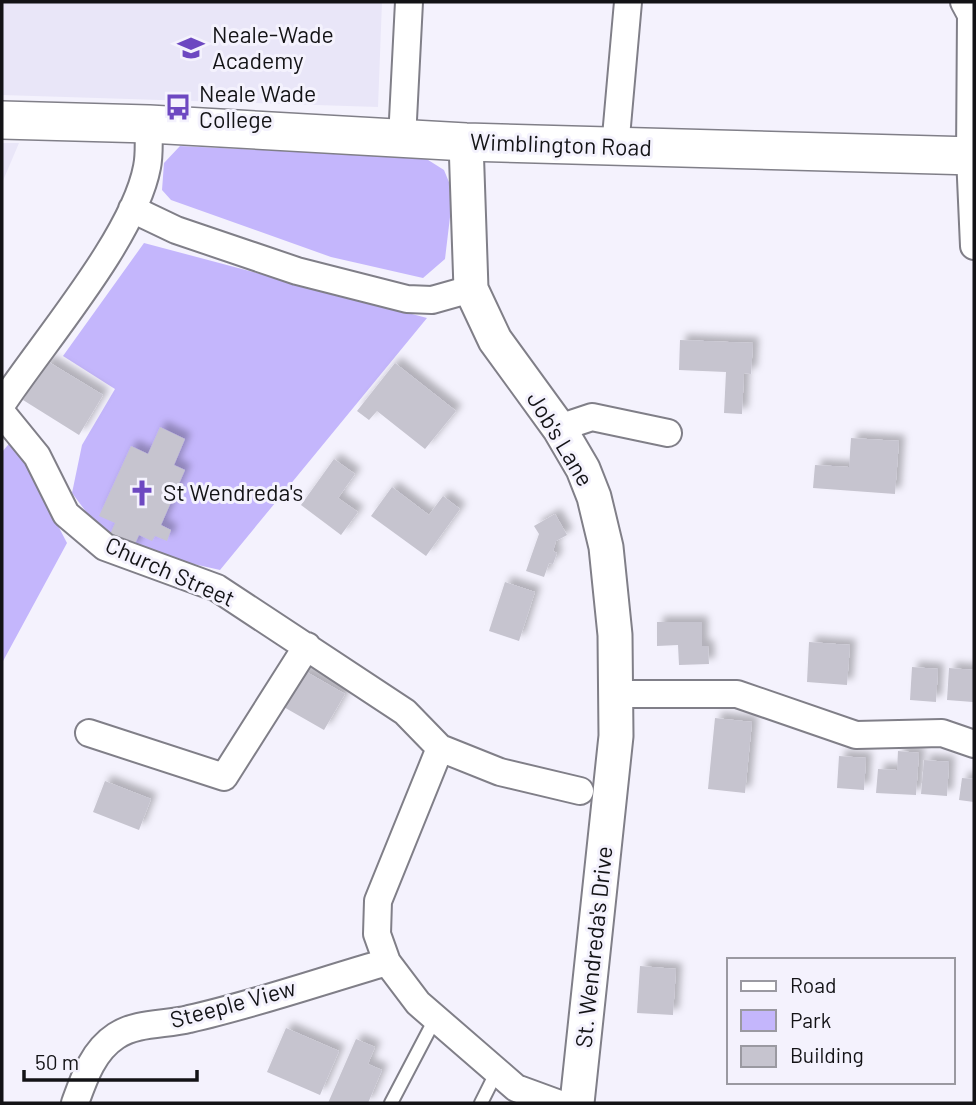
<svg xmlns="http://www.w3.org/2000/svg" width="976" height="1105" viewBox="0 0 976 1105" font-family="Barlow,sans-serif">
<defs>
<filter id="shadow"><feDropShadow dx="6" dy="-6" stdDeviation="3.5" flood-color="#0004"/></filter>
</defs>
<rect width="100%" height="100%" fill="#f4f2fd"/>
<path fill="#e9e6f8" d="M2,2H382L378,107L2,95Z
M2,143H19L2,183Z"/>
<path fill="#c4b6fc" d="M180,146L425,158L444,170L453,192L445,259L423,278L331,257L171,200L162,190L164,163Z
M144,243L427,318L220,570L132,550L105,537L72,493L82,445L115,389L63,356Z
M13,439L67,543L2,663V452Z"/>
<path fill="#c6c4cf" filter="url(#shadow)" d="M680,340L753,343L751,374L744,373L742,414L724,413L726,372L679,370Z
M47,361L103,395L79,435L23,400Z
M395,363L456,411L425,449L377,411L369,420L357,411Z
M160,427L185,439L174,465L185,470L161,525L171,530L167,541L155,536L152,541L139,535L132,550L108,539L115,523L99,516L131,446L148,454Z
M851,438L899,441L895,494L813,488L815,465L849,467Z
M334,459L355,474L338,498L358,512L341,535L301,505Z
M392,487L429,515L443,496L460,509L426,556L371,516Z
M555,514L567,535L556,541L553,551L557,553L553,564L549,563L544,577L526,571L539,534L534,526Z
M505,582L535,592L519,641L489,631Z
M657,622H702V646H708L709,664L679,665L678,645L657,646Z
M809,642L850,645L847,685L807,682Z
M912,667L938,669L936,702L910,700Z
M949,668L974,670L973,702L947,700Z
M303,670L345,694L324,730L282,706Z
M715,718L752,722L745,793L708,789Z
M898,751L919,753L916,795L876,793L878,769L897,770Z
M839,756L866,758L864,790L837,788Z
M924,760L949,762L947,796L921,794Z
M962,778L974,779V802L959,800Z
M105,781L151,799L139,830L93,812Z
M640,966L676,969L673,1015L637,1013Z
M286,1028L339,1051L320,1095L267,1072Z
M356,1039L375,1047L368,1064L382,1070L368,1103H328Z"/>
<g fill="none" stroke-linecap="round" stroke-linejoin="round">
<g stroke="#807f88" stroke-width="16">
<path id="service" d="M391,1103L435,1019
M481,1103L496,1073"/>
</g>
<g stroke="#807f88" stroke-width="30">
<path id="minor" d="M964,2L971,15L970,156L974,246
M402,139L409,2
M615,148L628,2
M132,209L176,230L297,271L407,299L432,300L471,289
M2,404C43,342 134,237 147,167C150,153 148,138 149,124
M2,413L37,456L66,514L105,547L217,588L405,712L440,748L500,772L580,791
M559,428L592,417L668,433
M616,694H737L856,735L942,733L974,744
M89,733L224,777L307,646
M440,748L378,901L377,934L387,962L418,1003L516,1088L557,1103
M75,1103C84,1078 93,1051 116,1036C137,1022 166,1025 189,1019C256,1004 321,981 387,962"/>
</g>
<g stroke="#807f88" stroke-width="37">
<path id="tertiary" d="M466,142L471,289L495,340L559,428L583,469L594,497L606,547L615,635L616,736L577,1103"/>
</g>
<g stroke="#807f88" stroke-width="40">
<path id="secondary" d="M2,120L149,124L466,142L974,156"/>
</g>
<use href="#service" stroke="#fff" stroke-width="12"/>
<use href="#minor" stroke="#fff" stroke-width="26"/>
<use href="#tertiary" stroke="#fff" stroke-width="33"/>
<use href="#secondary" stroke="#fff" stroke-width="37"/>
</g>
<defs>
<g id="school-bare" transform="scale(2.1)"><path d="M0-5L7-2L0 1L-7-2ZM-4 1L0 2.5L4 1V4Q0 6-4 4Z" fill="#6d48c1" stroke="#f4f2fd" stroke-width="2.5" paint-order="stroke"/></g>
<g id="bus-bare" transform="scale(2.1)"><path d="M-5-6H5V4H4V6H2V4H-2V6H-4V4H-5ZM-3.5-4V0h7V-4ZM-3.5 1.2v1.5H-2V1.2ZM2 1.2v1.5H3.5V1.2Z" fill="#6d48c1" stroke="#f4f2fd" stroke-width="2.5" paint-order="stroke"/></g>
<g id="church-bare" transform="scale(2.1)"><path d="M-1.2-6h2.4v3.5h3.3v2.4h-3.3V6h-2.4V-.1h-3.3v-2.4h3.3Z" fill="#6d48c1" stroke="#f4f2fd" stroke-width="2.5" paint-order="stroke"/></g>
</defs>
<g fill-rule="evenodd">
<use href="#school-bare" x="191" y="48"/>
<use href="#bus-bare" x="178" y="107"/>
<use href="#church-bare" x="142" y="493"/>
</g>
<g text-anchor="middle" stroke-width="6" stroke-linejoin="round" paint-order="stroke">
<g font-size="23" fill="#131316" stroke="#f4f2fd" text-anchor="start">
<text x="212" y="43">Neale-Wade<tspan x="212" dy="26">Academy</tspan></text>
<text x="199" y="102">Neale Wade<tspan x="199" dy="26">College</tspan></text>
<text x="163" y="501">St Wendreda's</text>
</g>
<g font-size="23" fill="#131316" stroke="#f4f2fd">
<text transform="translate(561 145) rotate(2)" y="8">Wimblington Road</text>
<text transform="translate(560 439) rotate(59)" y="8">Job's Lane</text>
<text transform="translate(170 572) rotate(24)" y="8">Church Street</text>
<text transform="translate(594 947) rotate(-84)" y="8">St. Wendreda's Drive</text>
<text transform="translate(233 1004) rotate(-15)" y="8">Steeple View</text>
</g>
</g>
<rect width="976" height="1105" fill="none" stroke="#131316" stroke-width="7"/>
<rect x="727" y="958" width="228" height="126" fill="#f4f2fd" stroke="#9a99a1" stroke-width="2"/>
<rect x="741" y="981" width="35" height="10" fill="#ffffff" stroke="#9a99a1" stroke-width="2"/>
<text x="790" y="993" font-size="21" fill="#131316">Road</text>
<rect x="741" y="1010" width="35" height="21" fill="#c4b6fc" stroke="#9a99a1" stroke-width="2"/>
<text x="790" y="1028" font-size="21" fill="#131316">Park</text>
<rect x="741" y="1046" width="35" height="21" fill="#c6c4cf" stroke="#9a99a1" stroke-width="2"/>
<text x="790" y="1063" font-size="21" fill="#131316">Building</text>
<path d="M24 1070v10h173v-10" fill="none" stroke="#131316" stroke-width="3.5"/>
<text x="35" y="1070" font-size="21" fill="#131316" stroke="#f4f2fd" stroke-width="5" paint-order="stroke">50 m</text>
</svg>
